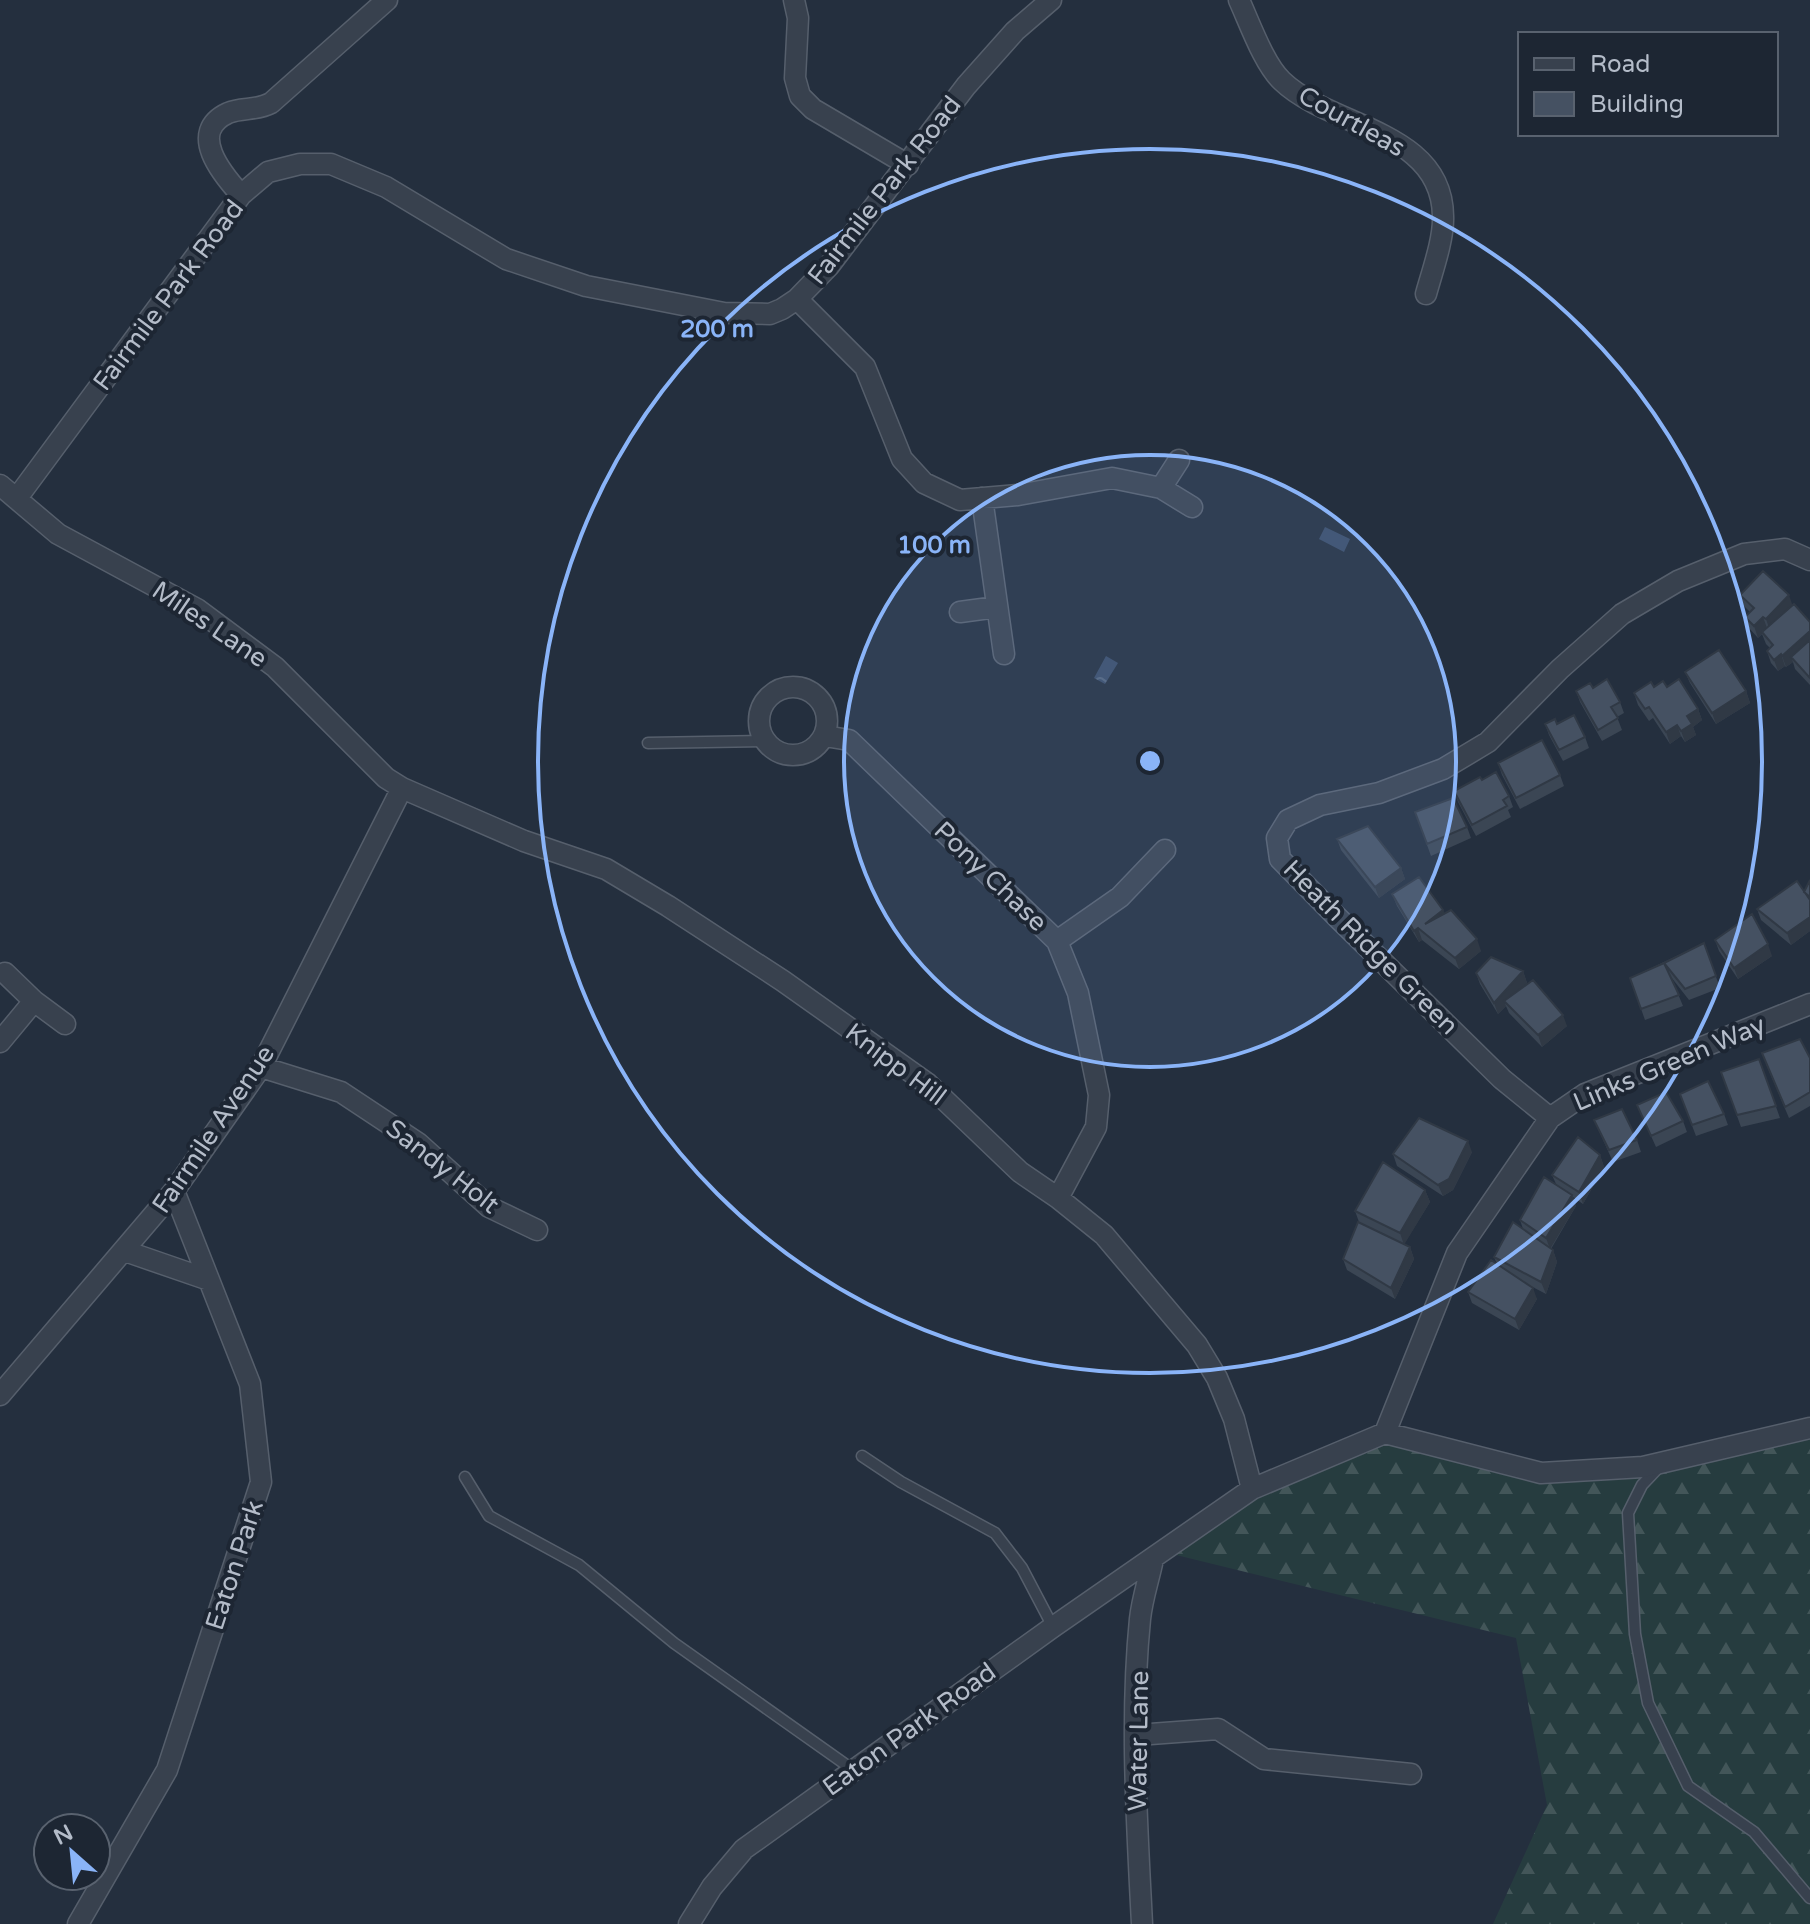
<svg xmlns="http://www.w3.org/2000/svg" width="1810" height="1924" viewBox="0 0 1810 1924" font-family="'Varela Round',sans-serif">
<defs>
<pattern id="forest-firs" width="22" height="20" patternUnits="userSpaceOnUse" patternTransform="scale(2)"><rect width="22" height="20" fill="#263c3f"/><path d="M5 1l3.5 6h-7zM16 11l3.5 6h-7z" fill="#435659"/></pattern>
<pattern id="water-ripples" width="26" height="14" patternUnits="userSpaceOnUse" patternTransform="scale(2)"><rect width="26" height="14" fill="#394c67"/><path d="M2 4q2-2 4 0t4 0M15 11q2-2 4 0t4 0" fill="none" stroke="#53647b"/></pattern>
</defs>
<rect width="100%" height="100%" fill="#242f3e"/>
<path fill="url(#forest-firs)" d="M1810,1429V1924H1493L1547,1805L1516,1638L1172,1554L1254,1498L1388,1440L1541,1480Z"/>
<path fill="url(#water-ripples)" d="M1325,527L1350,539L1344,552L1319,539Z
M1106,656L1118,663L1105,684L1094,678Z"/>
<g fill="none" stroke-linecap="round" stroke-linejoin="round">
<g stroke="#565f6c" stroke-width="13">
<path id="service" d="M648,743L764,741
M862,1456L901,1482L995,1533L1022,1568L1053,1627
M1660,1466L1642,1485L1628,1513L1635,1634L1648,1703L1688,1786L1754,1832L1810,1898
M465,1477L489,1516L579,1565L674,1643L852,1769"/>
</g>
<g stroke="#565f6c" stroke-width="23">
<path id="minor" d="M794,0L798,18L795,78L800,96L813,109L908,165
M1239,0C1250,24 1264,64 1282,81C1331,128 1442,130 1443,216C1444,239 1432,272 1426,294
M241,195C222,174 187,132 228,113C242,107 256,111 271,103L387,0
M797,299L865,367L902,459L924,483L960,500L1018,495L1112,478L1161,488L1192,507
M0,485L58,534L197,609L275,667L386,778L402,788L524,841L606,869L668,906L783,981L928,1084L1020,1172L1058,1198L1104,1235L1197,1345L1217,1378L1234,1419L1252,1489
M1161,488L1179,460
M17,498L241,195L268,172L300,164H331L386,187L506,259L586,286L724,313L770,314L782,309L797,299L829,266L966,86L1015,31L1051,0
M982,498L1004,654
M960,612L997,607
M759 721a34 34 0 1 1 68 0a34 34 0 1 1-68 0Z
M825,736L849,740L1057,941L1078,993L1099,1095L1096,1127L1058,1198
M1057,941L1120,897L1165,850
M5,973L34,1001L65,1024
M0,1042L34,1001
M261,1067L341,1092L418,1143L489,1207L537,1230
M1550,1118L1502,1079L1339,919L1280,859L1277,838L1288,820L1320,805L1379,793L1443,769L1488,742L1560,669L1622,614L1678,581L1744,554L1785,549L1810,560
M125,1251L209,1280
M0,1395L174,1191L261,1067L402,788
M1385,1433L1457,1253L1550,1118L1585,1094L1810,1004
M1137,1735L1218,1729L1264,1759L1411,1774
M78,1924L167,1770L261,1482L250,1384L174,1191
M689,1924L712,1887L744,1849L1053,1627L1252,1489L1385,1433L1541,1473L1643,1467L1810,1428
M1142,1924C1137,1824 1130,1719 1140,1619C1142,1599 1149,1579 1153,1559"/>
</g>
<use href="#service" stroke="#38414e" stroke-width="10"/>
<use href="#minor" stroke="#38414e" stroke-width="20"/>
</g>
<path fill="#3b4654" d="M1740,595L1792,605L1810,622V685L1795,669L1793,662L1786,667L1785,666L1778,671L1771,663L1767,651L1770,648L1766,644L1762,634L1758,638L1749,628L1745,617L1750,612L1744,606Z
M1685,672L1746,691L1750,703L1716,724L1690,683Z
M1654,687H1667L1698,709L1702,720L1693,727L1696,735L1685,742L1681,736L1670,744L1653,718L1649,721L1638,705L1634,693Z
M1593,688L1620,702L1624,713L1617,717L1622,730L1602,741L1580,702L1576,691Z
M1545,724L1585,737L1589,748L1563,761L1549,735Z
M1498,763L1560,775L1564,786L1520,809L1502,775Z
M1482,780L1509,796L1513,807L1508,810L1511,817L1476,836L1458,802L1454,791Z
M1415,812L1467,827L1471,838L1431,856Z
M1337,839L1401,868L1405,879L1379,898L1341,850Z
M1810,880V931L1791,945L1761,920L1757,909L1804,892Z
M1392,894L1443,910L1444,914L1481,951L1459,969L1422,940L1419,942L1397,906Z
M1715,940L1772,956L1738,979L1719,951Z
M1704,943L1720,988L1689,1000L1671,977L1683,1006L1645,1020L1630,978Z
M1523,971L1527,983L1522,988L1567,1026L1542,1047L1509,1013L1506,1006L1498,1014L1480,984L1476,973Z
M1810,1058V1106L1789,1118L1766,1064Z
M1759,1059L1780,1118L1741,1127L1721,1072Z
M1680,1094L1724,1114L1728,1125L1696,1136Z
M1637,1105L1683,1121L1687,1132L1656,1147Z
M1594,1120L1637,1140L1641,1152L1613,1162Z
M1472,1152L1453,1190L1443,1196L1397,1166L1393,1154Z
M1600,1155L1604,1167L1583,1204L1573,1197L1576,1206L1551,1249L1553,1250L1557,1262L1546,1294L1525,1283L1537,1299L1519,1330L1472,1303L1468,1292L1497,1264L1494,1257L1523,1229L1520,1220L1556,1184L1552,1175Z
M1425,1190L1430,1202L1404,1244L1410,1247L1414,1259L1395,1299L1347,1270L1343,1259L1359,1222L1355,1211Z"/>
<path fill="#303945" d="M1789,595L1793,607L1770,631L1766,619Z
M1763,617L1767,628L1758,638L1754,626Z
M1810,631V646L1791,657L1793,662L1786,667L1782,656Z
M1781,654L1785,666L1778,671L1774,660Z
M1746,691L1750,703L1716,724L1712,713Z
M1698,709L1702,720L1693,727L1696,735L1685,742L1681,731L1687,716Z
M1677,725L1681,736L1670,744L1666,732Z
M1401,868L1405,879L1379,898L1375,887Z
M1443,910L1447,921L1425,924Z
M1810,917V931L1791,945L1787,933Z
M1418,928L1422,940L1419,942L1414,931Z
M1477,939L1481,951L1459,969L1455,958Z
M1768,944L1772,956L1738,979L1734,968Z
M1523,971L1527,983L1507,1004L1504,1001L1506,1006L1498,1014L1494,1003Z
M1563,1015L1567,1026L1542,1047L1538,1035Z
M1468,1141L1472,1152L1453,1190L1443,1196L1438,1185Z
M1600,1155L1604,1167L1583,1204L1579,1192Z
M1425,1190L1430,1202L1404,1245L1400,1233Z
M1572,1195L1576,1206L1550,1249L1546,1238Z
M1410,1247L1414,1259L1395,1299L1391,1288Z
M1553,1250L1557,1262L1546,1294L1541,1282Z
M1533,1288L1537,1299L1519,1330L1515,1319Z"/>
<path fill="#455162" stroke="#303945" stroke-width="2" d="M1763,571L1789,595L1766,619L1763,617L1754,626L1745,617L1754,608L1740,595Z
M1794,604L1810,622V631L1782,656L1781,654L1774,660L1767,651L1773,645L1762,632Z
M1810,640V678L1791,657Z
M1719,650L1746,691L1712,713L1685,672Z
M1607,679L1620,702L1611,707L1618,718L1598,730L1576,691L1590,683L1593,688Z
M1679,679L1698,709L1687,716L1692,724L1681,731L1677,725L1666,732L1649,707L1645,709L1634,693L1651,682L1654,687L1663,681L1667,687Z
M1574,715L1585,737L1559,750L1545,724L1555,719L1557,724Z
M1542,740L1560,775L1516,798L1498,763Z
M1496,772L1509,796L1503,800L1507,806L1472,825L1454,791L1480,777L1482,780Z
M1453,798L1467,827L1427,844L1415,812Z
M1368,826L1401,868L1375,887L1337,839Z
M1419,877L1443,910L1425,924L1451,910L1477,939L1455,958L1418,928L1414,931L1392,894Z
M1810,880V897L1804,892Z
M1797,881L1810,900V917L1787,933L1757,909Z
M1752,914L1768,944L1734,968L1715,940Z
M1704,943L1716,976L1685,989L1664,963Z
M1491,957L1523,971L1494,1003L1476,973Z
M1664,963L1679,995L1641,1009L1630,978Z
M1533,980L1563,1015L1538,1035L1504,1001Z
M1800,1039L1810,1058V1092L1785,1107L1762,1053Z
M1759,1059L1776,1106L1737,1115L1721,1072Z
M1708,1081L1724,1114L1692,1125L1680,1094Z
M1666,1092L1683,1121L1651,1136L1637,1105Z
M1622,1109L1637,1140L1609,1150L1594,1120Z
M1419,1118L1468,1141L1449,1179L1438,1185L1393,1154Z
M1578,1137L1600,1155L1579,1192L1552,1175Z
M1383,1162L1425,1190L1400,1233L1355,1211Z
M1544,1177L1572,1195L1546,1238L1520,1220Z
M1358,1222L1410,1247L1391,1288L1343,1259Z
M1513,1222L1553,1250L1541,1282L1494,1257Z
M1491,1260L1533,1288L1515,1319L1468,1292Z"/>
<circle cx="1150" cy="761" r="306" fill="#8ab4f8" fill-opacity=".12"/>
<g fill="none" stroke="#8ab4f8" stroke-width="4">
<circle cx="1150" cy="761" r="306"/>
<circle cx="1150" cy="761" r="612"/>
</g>
<g text-anchor="middle" stroke-width="8" stroke-linejoin="round" paint-order="stroke">
<g font-size="26" fill="#b4bcc9" stroke="#1d2633">
<text transform="translate(1352 121) rotate(29)" y="9">Courtleas</text>
<text transform="translate(884 190) rotate(-52)" y="9">Fairmile Park Road</text>
<text transform="translate(168 295) rotate(-53)" y="9">Fairmile Park Road</text>
<text transform="translate(210 624) rotate(34)" y="9">Miles Lane</text>
<text transform="translate(991 876) rotate(44)" y="9">Pony Chase</text>
<text transform="translate(1371 947) rotate(45)" y="9">Heath Ridge Green</text>
<text transform="translate(1669 1063) rotate(-23)" y="9">Links Green Way</text>
<text transform="translate(896 1064) rotate(37)" y="9">Knipp Hill</text>
<text transform="translate(213 1129) rotate(-56)" y="9">Fairmile Avenue</text>
<text transform="translate(443 1166) rotate(38)" y="9">Sandy Holt</text>
<text transform="translate(234 1565) rotate(-72)" y="9">Eaton Park</text>
<text transform="translate(909 1729) rotate(-36)" y="9">Eaton Park Road</text>
<text transform="translate(1138 1741) rotate(-89)" y="9">Water Lane</text>
</g>
</g>
<circle cx="1150" cy="761" r="12" fill="#8ab4f8" stroke="#1d2633" stroke-width="4"/>
<g font-size="24" text-anchor="middle" font-weight="bold" fill="#8ab4f8" stroke="#1d2633" stroke-width="8" stroke-linejoin="round" paint-order="stroke">
<text x="717" y="337">200 m</text>
<text x="934" y="553">100 m</text>
</g>
<rect x="1518" y="32" width="260" height="104" fill="#1d2633" stroke="#59626f" stroke-width="2"/>
<rect x="1534" y="58" width="40" height="12" fill="#38414e" stroke="#59626f" stroke-width="2"/>
<text x="1590" y="72" font-size="24" fill="#b4bcc9">Road</text>
<rect x="1534" y="92" width="40" height="24" fill="#455162" stroke="#59626f" stroke-width="2"/>
<text x="1590" y="112" font-size="24" fill="#b4bcc9">Building</text>
<g transform="translate(72 1852) rotate(333)"><circle r="38" fill="#1d2633" stroke="#59626f" stroke-width="2"/>
<path d="M0-6L14 30L0 20L-14 30Z" fill="#8ab4f8"/>
<text y="-12" font-size="22" font-weight="bold" text-anchor="middle" fill="#b4bcc9">N</text>
</g>
</svg>
